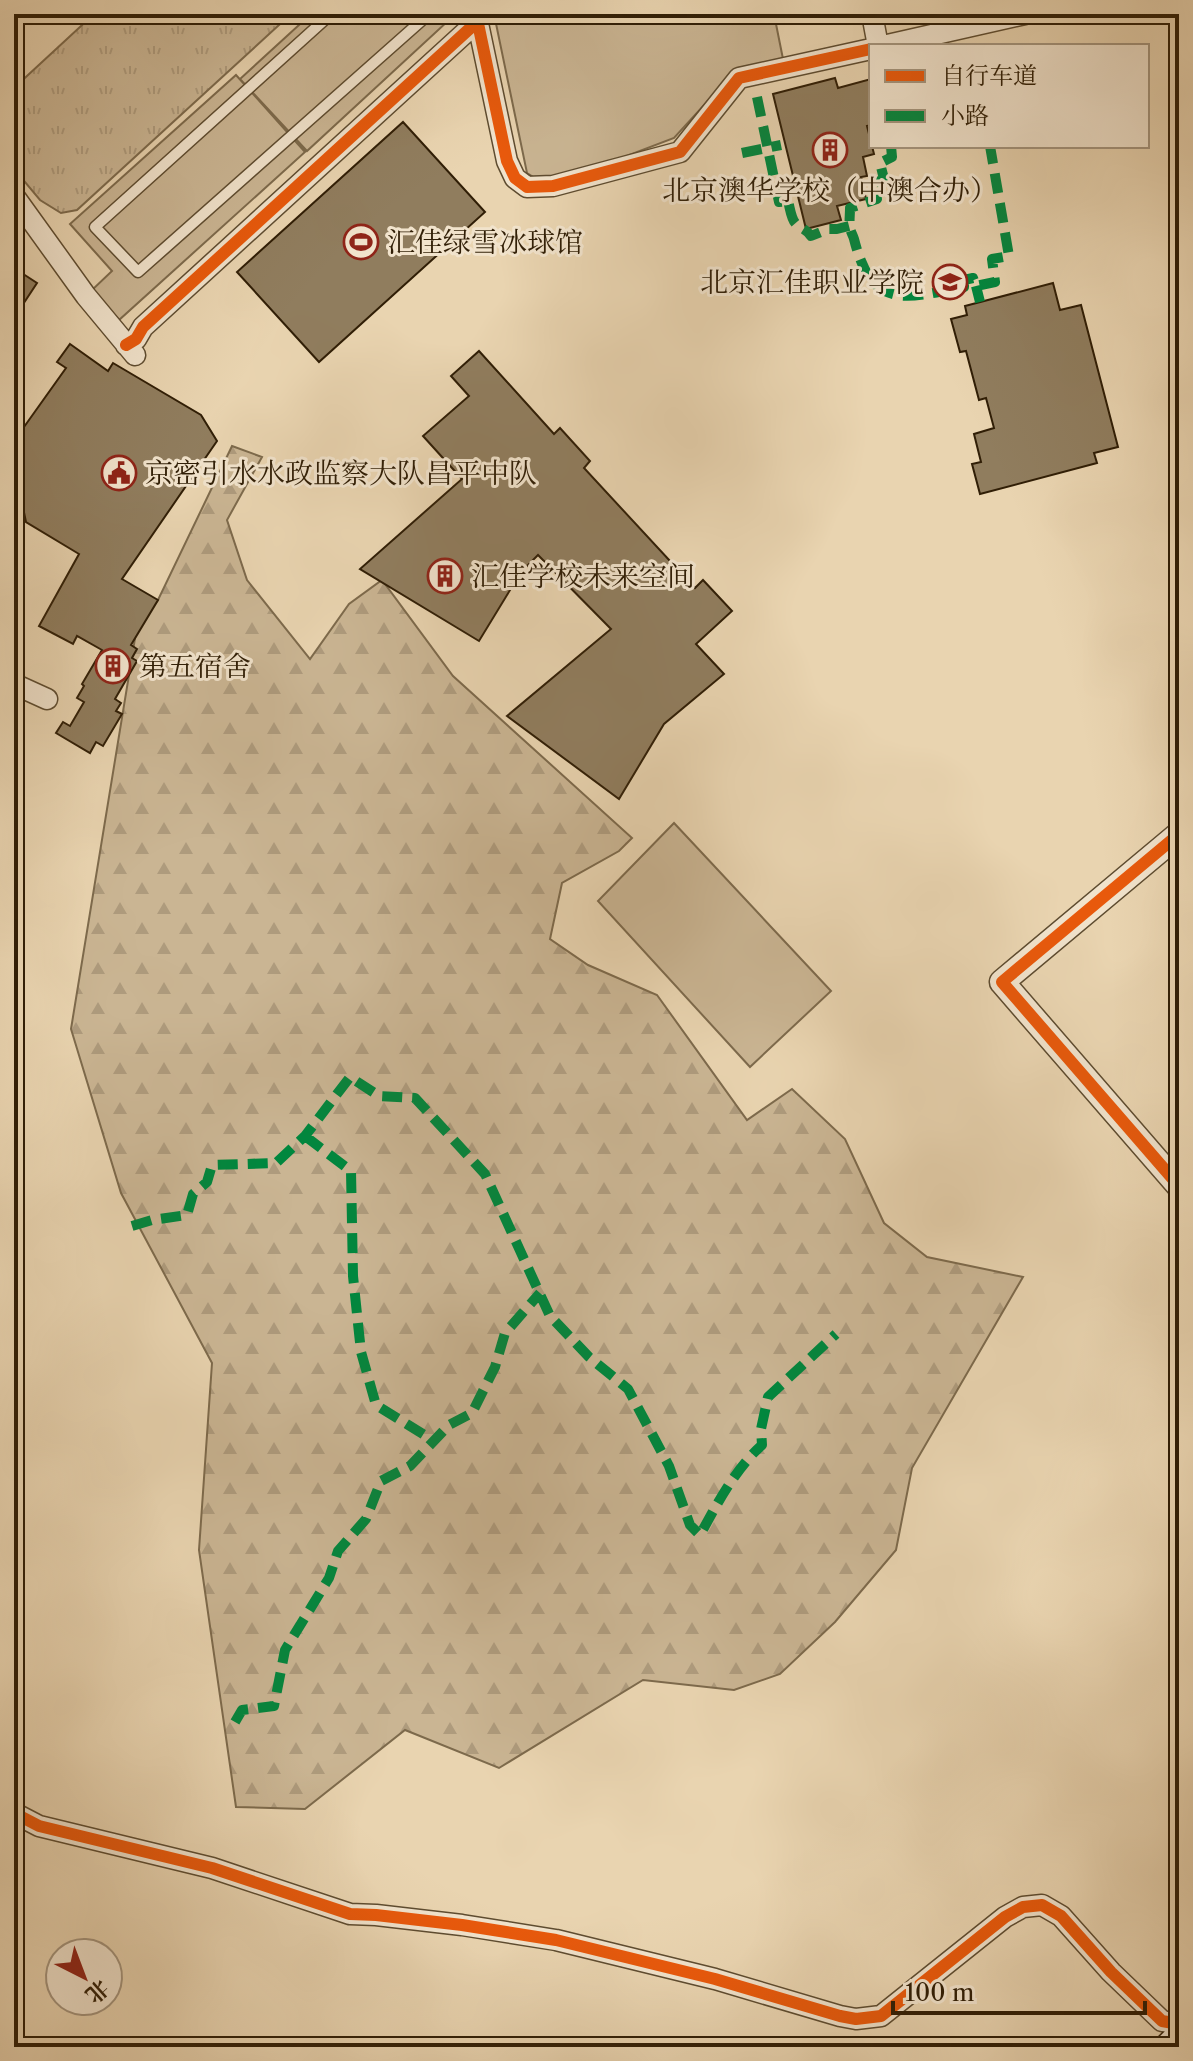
<svg xmlns="http://www.w3.org/2000/svg" width="1193" height="2061" viewBox="0 0 1193 2061" font-family="'Libre Caslon Text','Noto Serif SC',serif">
<defs>
<pattern id="grass-tufts" width="24" height="20" patternUnits="userSpaceOnUse" patternTransform="scale(2)"><rect width="24" height="20" fill="#cab593"/><path d="M3 7l-1-3M5 7V3M7 7l1-3M15 17l-1-3M17 17v-4M19 17l1-3" fill="none" stroke="#ae9b7d"/></pattern>
<pattern id="forest-firs" width="22" height="20" patternUnits="userSpaceOnUse" patternTransform="scale(2)"><rect width="22" height="20" fill="#cab593"/><path d="M5 1l3.5 6h-7zM16 11l3.5 6h-7z" fill="#ae9b7d"/></pattern>
</defs>
<rect width="100%" height="100%" fill="#e9d4b0"/>
<filter id="stains"><feTurbulence type="fractalNoise" baseFrequency=".0025" numOctaves="4"/><feColorMatrix values="0 0 0 0 .2 0 0 0 0 .09 0 0 0 0 .02 0 0 0 .5 -.17"/></filter>
<radialGradient id="worn" r=".72"><stop offset=".6" stop-color="#630" stop-opacity="0"/><stop offset="1" stop-color="#630" stop-opacity=".3"/></radialGradient>
<path fill="url(#grass-tufts)" stroke="#7d6a4c" stroke-width="2" d="M94,14H291L77,210L61,213L40,200L14,169V88Z"/>
<path fill="url(#forest-firs)" stroke="#7d6a4c" stroke-width="2" d="M232,446L262,457L227,520L247,580L310,659L349,604L382,580L453,676L632,838L619,851L562,883L550,939L588,965L657,995L747,1120L792,1089L845,1139L884,1223L927,1257L1023,1277L912,1468L896,1550L835,1622L780,1674L734,1690L643,1680L499,1768L405,1730L305,1809L236,1807L199,1550L212,1363L121,1193L71,1029L137,626L158,600Z"/>
<path fill="#cab593" stroke="#7d6a4c" stroke-width="2" d="M311,14H442L448,21L307,151L240,79Z
M494,14H774L783,59L738,68L674,138L548,186L527,173Z
M236,75L305,152L119,320L92,290L112,271L70,224Z
M674,823L831,991L750,1067L598,901Z"/>
<path fill="#907d5e" stroke="#301e06" stroke-width="2" d="M835,78L838,88L871,79V125L867,126L874,154L863,157L867,176L861,177L866,199L837,206L841,220L806,229L773,94Z
M403,122L485,212L319,362L237,272Z
M14,268L37,283L14,318Z
M1053,283L1060,310L1081,305L1118,447L1094,453L1097,463L980,494L972,464L981,462L974,434L994,428L986,398L979,400L966,351L960,352L951,319L967,315L965,306Z
M70,344L108,371L113,363L201,415L217,441L122,579L158,600L131,645L137,649L132,658L137,661L115,699L121,703L116,711L122,714L103,746L96,742L90,753L56,733L63,722L70,726L84,702L77,698L84,686L82,684L102,650L77,636L73,644L39,626L79,554L26,522L21,498L14,493V441L66,368L57,362Z
M479,351L554,434L560,428L590,461L584,468L695,588L703,580L732,611L696,644L724,674L664,724L619,799L507,716L611,629L538,555L521,572L479,641L360,569L462,479L423,436L469,396L451,376Z"/>
<g fill="none" stroke-linecap="round" stroke-linejoin="round">
<g stroke="#5e4c30" stroke-width="13">
<path id="service" d="M331,14L95,227L138,272L429,14"/>
</g>
<g stroke="#5e4c30" stroke-width="23">
<path id="minor" d="M476,14L507,161L515,178L527,187L553,186L680,152L739,78L871,49
M872,14L878,46
M883,46L1025,14
M14,196L86,296L135,355
M126,345L136,339L143,327L478,21
M14,684L47,699
M14,1813L39,1826L212,1868L350,1914L376,1915L462,1925L556,1940L715,1979L840,2016L856,2019L881,2016L1005,1917L1023,1907L1042,1905L1061,1916L1111,1972L1162,2021L1179,2024"/>
</g>
<g stroke="#5e4c30" stroke-width="27">
<path id="tertiary" d="M1179,834L1002,982L1179,1186"/>
</g>
<g stroke="#301e06" stroke-width="31">
<path id="secondary" d="M1169,2047L1179,2037"/>
</g>
<use href="#service" stroke="#f1e3cc" stroke-width="10"/>
<use href="#minor" stroke="#f1e3cc" stroke-width="20"/>
<use href="#tertiary" stroke="#f1e3cc" stroke-width="24"/>
<use href="#secondary" stroke="#f1e3cc" stroke-width="28"/>
<path stroke="#00873e" stroke-width="10" stroke-dasharray="20 10" stroke-linecap="butt" d="M757,97L779,202L788,201C790,208 791,219 796,224C802,229 806,229 811,236L828,229H837L849,226
M891,146L892,157L880,163L884,179L873,184L877,199L850,208C850,215 849,221 850,227C850,231 853,235 854,239C872,310 903,299 964,287V280L973,278L976,286L995,282L992,259L1009,256L990,146
M742,153L781,145
M976,286L980,302
M305,1136L351,1171L353,1276L361,1352L376,1405L434,1441
M132,1226L152,1220L187,1215L193,1194L207,1182L212,1165L276,1163L305,1136L350,1077L379,1096L415,1098L485,1174L550,1316L589,1357L628,1389L669,1466L690,1525L700,1535C717,1504 735,1469 762,1445L761,1429L768,1397L836,1334
M235,1722L242,1710L274,1706L285,1650L329,1578L338,1551L366,1519L381,1481L410,1466L449,1425L472,1413L495,1367L505,1333L540,1293"/>
<g stroke="#f1e3cc" stroke-width="17">
<path id="cycleway" d="M476,14L507,161L515,178L527,187L553,186L680,152L739,78L871,49
M126,345L136,339L143,327L478,21
M1179,834L1002,982L1179,1186
M14,1813L39,1826L212,1868L350,1914L376,1915L462,1925L556,1940L715,1979L840,2016L856,2019L881,2016L1005,1917L1023,1907L1042,1905L1061,1916L1111,1972L1162,2021L1179,2024"/>
</g>
<use href="#cycleway" stroke="#e8590c" stroke-width="12"/>
</g>
<defs>
<g id="building-ring" transform="scale(1.8)"><circle r="9.5" fill="#f1e3cc" stroke="#8f2418" stroke-width="1.5"/><path d="M-4-6H4V6H1V3H-1V6H-4ZM-2.5-4.3h1.7v1.8h-1.7ZM.8-4.3h1.7v1.8H.8ZM-2.5-1h1.7V.8h-1.7ZM.8-1h1.7V.8H.8Z" fill="#8f2418"/></g>
<g id="stadium-ring" transform="scale(1.8)"><circle r="9.5" fill="#f1e3cc" stroke="#8f2418" stroke-width="1.5"/><path d="M0-5a6.5 5 0 1 0 0 10a6.5 5 0 1 0 0-10ZM-3.5-1.8h7v3.6h-7Z" fill="#8f2418"/></g>
<g id="university-ring" transform="scale(1.8)"><circle r="9.5" fill="#f1e3cc" stroke="#8f2418" stroke-width="1.5"/><path d="M0-5L7-2L0 1L-7-2ZM-4 1L0 2.5L4 1V4Q0 6-4 4Z" fill="#8f2418"/></g>
<g id="civic-ring" transform="scale(1.8)"><circle r="9.5" fill="#f1e3cc" stroke="#8f2418" stroke-width="1.5"/><path d="M-.6-6.5H3V-4.5H.6V-3L4-1V1h2V6H-6V1h2V-1L-.6-3ZM-1.2 2.5V6h2.4V2.5Z" fill="#8f2418"/></g>
</defs>
<g fill-rule="evenodd">
<use href="#building-ring" x="830" y="150"/>
<use href="#stadium-ring" x="361" y="242"/>
<use href="#university-ring" x="950" y="282"/>
<use href="#civic-ring" x="119" y="473"/>
<use href="#building-ring" x="445" y="576"/>
<use href="#building-ring" x="113" y="666"/>
</g>
<g text-anchor="middle" stroke-width="6" stroke-linejoin="round" paint-order="stroke">
<g font-size="28" fill="#301e06" stroke="#f1e3cc" text-anchor="start">
<text x="830" y="200" text-anchor="middle">北京澳华学校（中澳合办）</text>
<text x="387" y="252">汇佳绿雪冰球馆</text>
<text x="924" y="292" text-anchor="end">北京汇佳职业学院</text>
<text x="145" y="483">京密引水水政监察大队昌平中队</text>
<text x="471" y="586">汇佳学校未来空间</text>
<text x="139" y="676">第五宿舍</text>
</g>
</g>
<rect width="1193" height="2061" fill="none" stroke="#e9d4b0" stroke-width="48"/>
<rect x="16" y="16" width="1161" height="2029" fill="none" stroke="#301e06" stroke-width="4"/>
<rect x="24" y="24" width="1145" height="2013" fill="none" stroke="#301e06" stroke-width="2"/>
<rect x="869" y="44" width="280" height="104" fill="#f1e3cc" stroke="#a4947d" stroke-width="2"/>
<rect x="885" y="70" width="40" height="12" fill="#e8590c" stroke="#a4947d" stroke-width="2"/>
<text x="941" y="84" font-size="24" fill="#301e06">自行车道</text>
<rect x="885" y="110" width="40" height="12" fill="#00873e" stroke="#a4947d" stroke-width="2"/>
<text x="941" y="124" font-size="24" fill="#301e06">小路</text>
<g transform="translate(84 1977) rotate(138)"><circle r="38" fill="#f1e3cc" stroke="#a4947d" stroke-width="2"/>
<path d="M0-6L14 30L0 20L-14 30Z" fill="#8f2418"/>
<text y="-12" font-size="22" font-weight="bold" text-anchor="middle" fill="#301e06">北</text>
</g>
<path d="M893 2001v12h252v-12" fill="none" stroke="#301e06" stroke-width="4"/>
<text x="905" y="2001" font-size="24" fill="#301e06" stroke="#f1e3cc" stroke-width="6" paint-order="stroke">100 m</text>
<rect width="100%" height="100%" filter="url(#stains)"/>
<rect width="100%" height="100%" fill="url(#worn)"/>
</svg>
